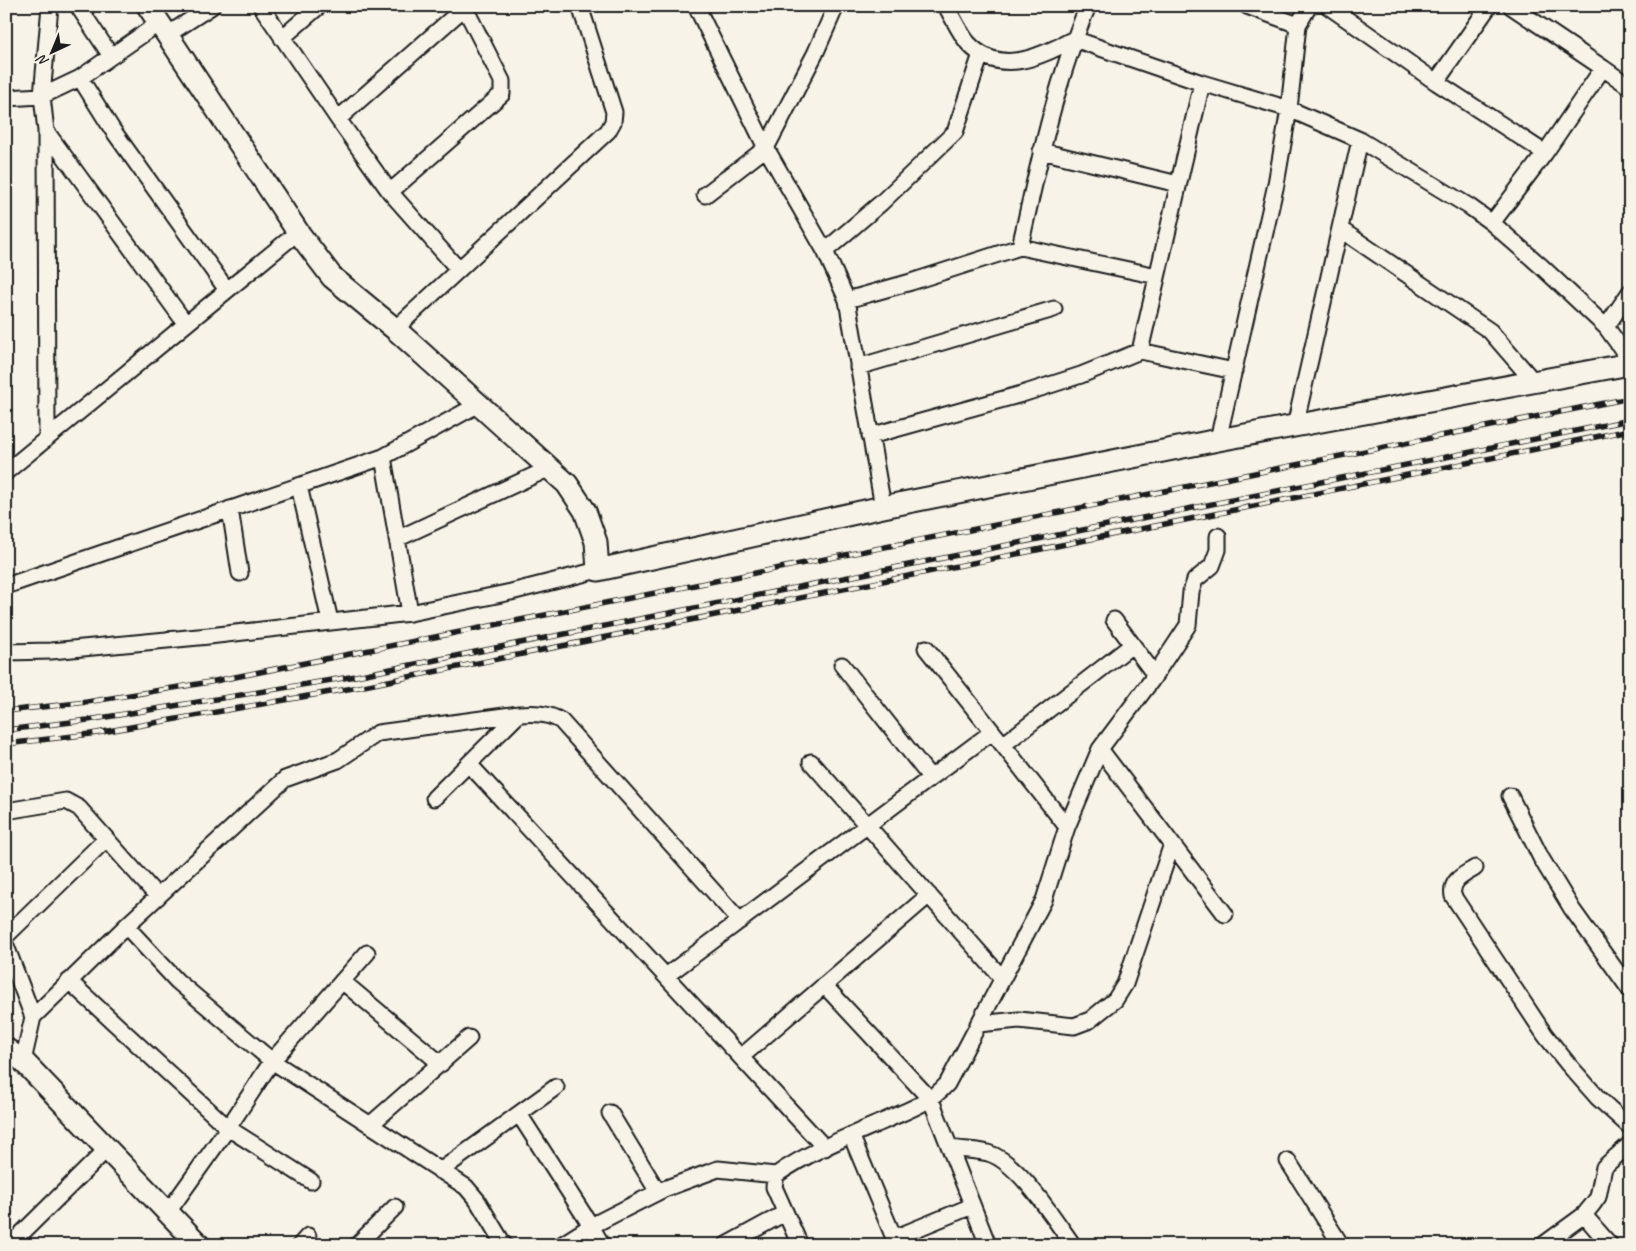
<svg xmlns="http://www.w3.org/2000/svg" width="1636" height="1251" viewBox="0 0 1636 1251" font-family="Caveat,sans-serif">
<rect width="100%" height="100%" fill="#f7f3e8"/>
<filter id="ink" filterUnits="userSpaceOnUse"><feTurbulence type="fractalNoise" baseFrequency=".02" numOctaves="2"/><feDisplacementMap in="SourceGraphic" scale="10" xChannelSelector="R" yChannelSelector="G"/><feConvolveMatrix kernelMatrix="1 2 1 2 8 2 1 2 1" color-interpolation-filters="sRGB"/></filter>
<g filter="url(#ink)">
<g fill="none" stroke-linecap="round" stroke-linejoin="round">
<g stroke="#1c1c1c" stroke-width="19">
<path id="street" d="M78,6L111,56
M261,6L338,119L390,192L459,270
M696,6L766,148L825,251L847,300L883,507
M946,6C953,18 959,32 968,43C999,77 1040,57 1074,39L1202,83L1289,109L1360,140L1470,207L1492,223L1542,267L1606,327L1630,360
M1247,6L1298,25
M1328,6L1436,82L1489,6
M1511,6L1603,68
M167,35L212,6
M282,38L319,6
M80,78L112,129L227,290
M1436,82L1545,153L1492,223
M6,98L42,96L80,78L159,23
M338,119L465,7
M46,131L186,324
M1041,151L1178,184
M1545,153L1603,68L1630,87
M390,192L502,94V81L464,6
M705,195L766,148L815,54L836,6
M1340,229L1490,331L1535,383
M1020,247L1157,276
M825,251L881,203L955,132L981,54
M847,300L911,282L1020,247C1038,166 1055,83 1088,6
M1606,327L1630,292
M395,329L608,131L613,122L614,112L580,6
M1140,351L1234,371
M858,367L1054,309
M1295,426L1360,140
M870,436L1022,394L1081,375L1140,351L1202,83
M47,438L46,131L42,96L50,6
M1218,440L1276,184L1289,109L1298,25L1309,6
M6,472L298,232
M299,486L330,621
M230,509L240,573
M397,539L550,468
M6,586L383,457
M410,613L383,457L479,404
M1114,620L1155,675
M926,648L1003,745L1132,645
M6,652L51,651L209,636L410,613L511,592L598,570
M842,665L930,777
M1003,745L1067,827
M1100,749L1225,914
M811,762L1002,978
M469,764L825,1148
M1510,796L1541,858L1572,909L1630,990
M434,798L519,714C534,713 548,713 561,721L740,921
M6,811L66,801L79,808L158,897
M1475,868C1464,875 1450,880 1453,896L1545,1035L1568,1064L1598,1098L1630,1127
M126,926L177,981L272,1061L466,1187L477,1200L504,1245
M6,936L106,839
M6,946L33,1017L23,1061
M666,976L992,732
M69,981L228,1128L311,1181
M342,981L441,1064
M824,985L931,1100L988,1245
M33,1017L126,926L285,779L338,760L378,733L519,714
M978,1024L1019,1020L1074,1026L1090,1020L1101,1011L1115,1000L1125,984L1172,844
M741,1057L929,895
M610,1113L658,1192
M519,1114L591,1226L664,1189L718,1169L776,1175
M370,1125L469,1038
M851,1135L897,1245
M950,1148C962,1150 976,1150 988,1153C1019,1162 1054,1219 1073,1245
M1288,1161L1341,1245
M440,1171L556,1087
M168,1212L228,1128L272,1061L367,953
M1584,1215L1610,1245
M894,1238L972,1206
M16,1245L13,1242L107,1149
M300,1245L308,1236
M357,1245L395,1207
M561,1245L591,1226L602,1245
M726,1245L785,1213
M800,1245L774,1187L776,1175C807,1153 849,1136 884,1121C908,1110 929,1104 947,1084L1044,900L1067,827L1100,749L1151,681L1188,625L1191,592L1195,580L1212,566L1218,550V536
M1543,1245L1584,1215L1593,1204L1598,1197L1604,1167L1630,1144"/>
</g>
<g stroke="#1c1c1c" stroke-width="25">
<path id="secondary" d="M148,6L298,232L332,277L395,329L567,484L585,511L596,542L598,570L883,507L1218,440L1630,364
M6,1049L23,1061L199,1245"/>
</g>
<use href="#street" stroke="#f7f3e8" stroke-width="15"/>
<use href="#secondary" stroke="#f7f3e8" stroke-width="21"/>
<g stroke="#1c1c1c" stroke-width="5.5">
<path id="rail" d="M6,711L87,702L210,682L1630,398
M6,730L88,720L356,676L1630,420
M6,744L91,734L359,687L1630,430"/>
</g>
<use href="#rail" stroke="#f7f3e8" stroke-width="4" stroke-dasharray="11" stroke-linecap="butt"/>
</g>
</g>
<rect width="1636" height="1251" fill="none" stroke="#f7f3e8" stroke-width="25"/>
<rect x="12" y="12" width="1611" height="1226" fill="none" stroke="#1c1c1c" stroke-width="2" filter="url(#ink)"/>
<g transform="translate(52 52) rotate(224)" stroke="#f7f3e8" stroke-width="4" paint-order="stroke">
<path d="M0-4L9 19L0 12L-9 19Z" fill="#1c1c1c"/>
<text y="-8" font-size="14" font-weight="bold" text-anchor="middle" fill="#1c1c1c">N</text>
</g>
</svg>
